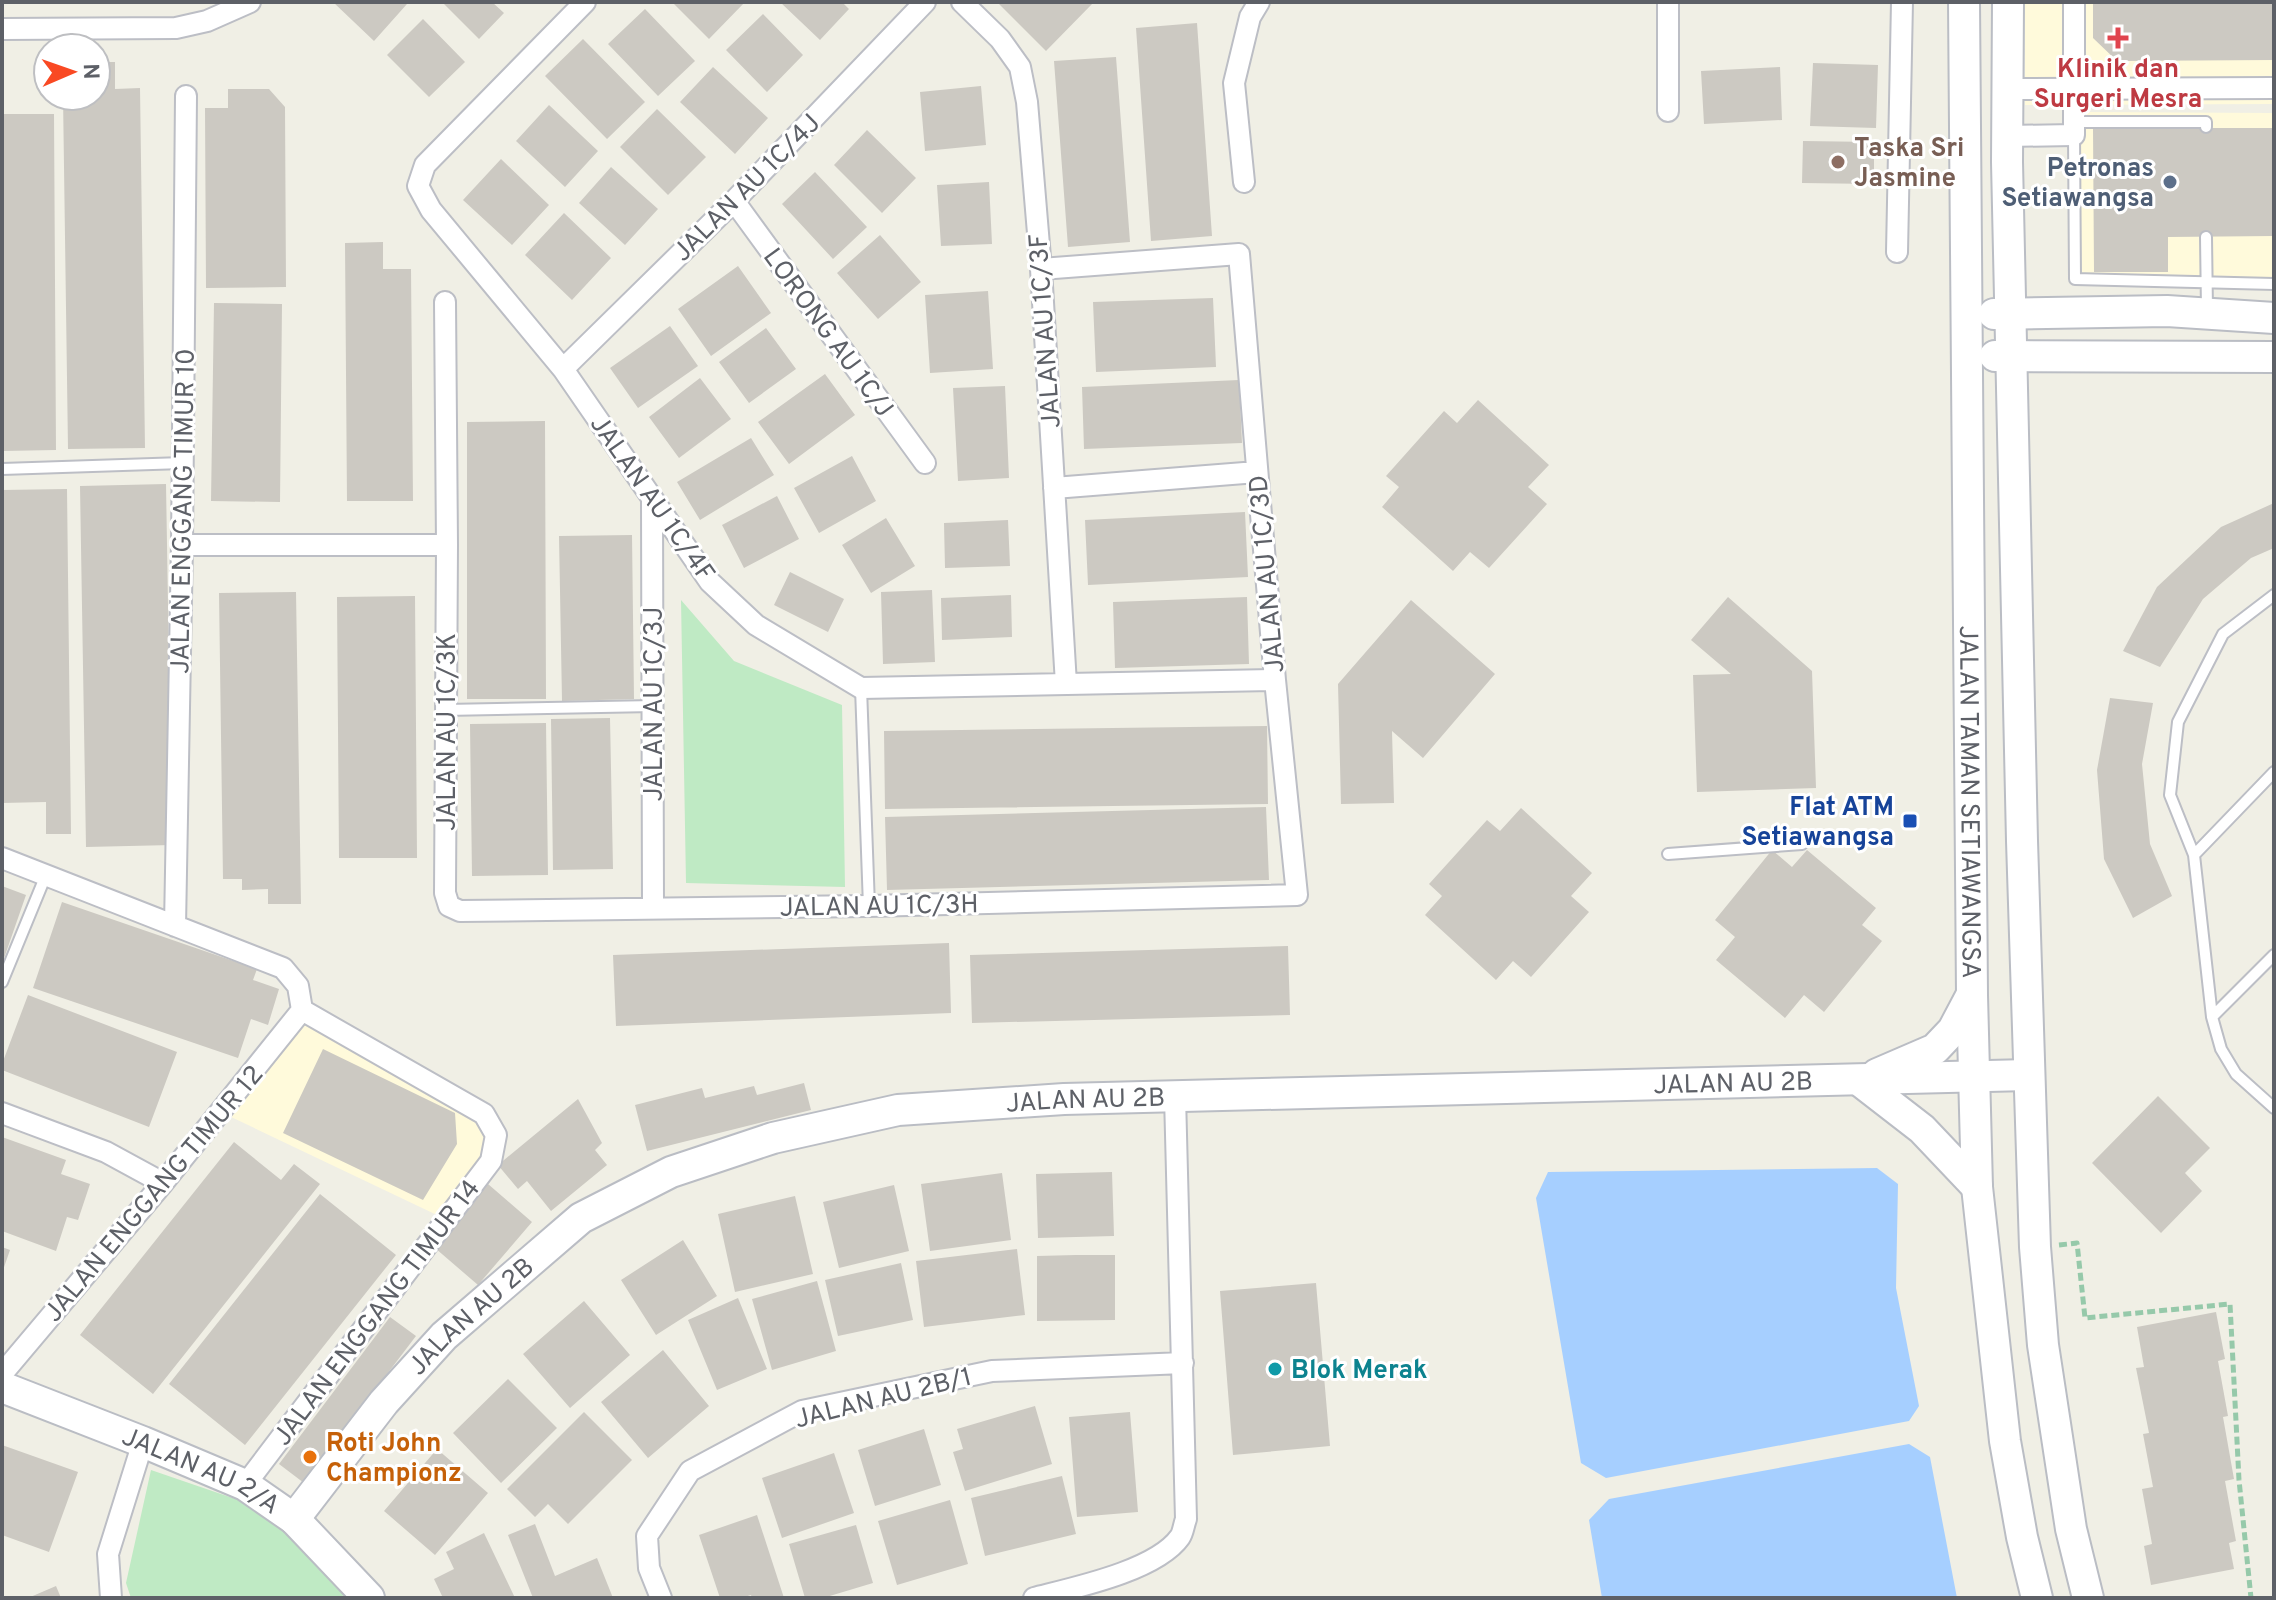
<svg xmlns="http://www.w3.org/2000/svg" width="2276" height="1600" viewBox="0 0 2276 1600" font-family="Overpass,sans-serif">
<rect width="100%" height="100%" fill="#f0efe5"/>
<path fill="#fffadb" d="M2025,2H2274V104L2025,105Z
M2081,112L2274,113V291L2195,286L2081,285Z
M305,1024L477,1122L484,1135L483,1153L439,1216L229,1116Z"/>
<path fill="#bfeac4" d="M681,600L734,661L842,705L845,887L686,883Z
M151,1470L262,1508L344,1595L339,1598H131L126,1583Z"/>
<path fill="#a6cfff" d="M1877,1168L1898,1184L1896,1288L1919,1406L1909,1421L1606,1478L1581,1463L1536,1198L1548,1172Z
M1909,1444L1930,1457L1957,1598H1602L1589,1520L1609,1499Z"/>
<path fill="#ccc9c2" d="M333,2H405L407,4L374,41Z
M442,2H492L504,13L479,39Z
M672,2H745L709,39Z
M780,2H842L849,9L820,40Z
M997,2H1094L1046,51Z
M2093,2H2274V60L2117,61L2093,38Z
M645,9L695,61L658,96L608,44Z
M763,14L803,55L767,92L726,50Z
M423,19L465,62L429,97L387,55Z
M1197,23L1212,236L1151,241L1136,28Z
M583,39L645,102L607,139L545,76Z
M1116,57L1130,242L1068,247L1054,61Z
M96,62H115V89L140,88L145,448L68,449L63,96H96Z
M1813,63L1878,65L1876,128L1810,126Z
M713,67L768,118L735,154L680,102Z
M1780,67L1782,120L1704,124L1701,71Z
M981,86L986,145L925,151L920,92Z
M228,89H269L285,107L286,287L206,288L205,108H228Z
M549,105L598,151L565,187L516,141Z
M657,109L706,157L668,195L620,147Z
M2,114H54L56,450L2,451Z
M2093,128H2274V236L2168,237V272H2094Z
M867,130L916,178L882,213L834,165Z
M1803,141L1874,142V184L1802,183Z
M501,159L549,205L512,245L463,200Z
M611,167L658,209L625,245L579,203Z
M815,172L867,227L833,259L782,204Z
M989,182L992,244L941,246L937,185Z
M564,213L611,258L572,300L525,255Z
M880,235L921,282L878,319L837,273Z
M383,242V269H411L413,501H347L345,243Z
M738,266L771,313L711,356L678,309Z
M988,291L993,369L930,373L925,295Z
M1213,298L1216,367L1096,372L1093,302Z
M214,303L282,304L280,502L211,501Z
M670,326L698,366L638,408L610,368Z
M766,328L796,369L749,403L719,362Z
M825,374L855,415L789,464L758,422Z
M700,378L731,419L679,458L649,417Z
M1239,380L1242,443L1084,449L1082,387Z
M1005,386L1009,478L958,481L953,388Z
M1478,400L1549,465L1528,487L1547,504L1489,568L1470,552L1453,571L1382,507L1399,487L1386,476L1444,411L1457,423Z
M545,421L546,699H467V422Z
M751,438L774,475L700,520L677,482Z
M852,456L876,501L819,533L794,488Z
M166,484L172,845L86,847L80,486Z
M67,489L71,834H46V802L2,803V490Z
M777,496L799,539L744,568L722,525Z
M2274,503V548L2251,558L2203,599L2160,667L2123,651L2157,587L2221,527Z
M1245,512L1248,577L1088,585L1085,520Z
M886,518L915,566L871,593L842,545Z
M1008,520L1010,566L945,568L944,523Z
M632,535L634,699L562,701L559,536Z
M790,572L844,599L828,632L774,605Z
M932,590L935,662L883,664L881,592Z
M296,592L301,904H268V889L242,890V879H223L219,593Z
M1011,595L1012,637L942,640L941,598Z
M415,596L417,858H339L337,597Z
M1247,597L1249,664L1115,668L1113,602Z
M1728,597L1812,671L1816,788L1697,792L1693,675L1731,674L1691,640Z
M1411,600L1495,674L1423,758L1392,731L1394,803L1341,804L1338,684Z
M2110,698L2153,703L2142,764L2150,844L2172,896L2133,918L2104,859L2097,770Z
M610,718L613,869L553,870L551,719Z
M546,723L548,875L472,876L470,724Z
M1267,726L1268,804L885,809L884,731Z
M1266,807L1269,880L887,890L885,817Z
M1521,808L1592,873L1571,896L1589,912L1531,977L1513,961L1496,980L1425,915L1442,896L1429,884L1487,820L1500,831Z
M1772,850L1792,867L1807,850L1876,908L1862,925L1882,941L1824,1012L1804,995L1785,1018L1716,960L1735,937L1715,920Z
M2,886L26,895L2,964Z
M62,902L257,969L253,980L279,989L268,1025L251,1019L238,1058L33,988Z
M949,943L951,1013L616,1026L613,955Z
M1288,946L1290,1015L972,1023L970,955Z
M28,995L177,1052L149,1127L2,1070V1064Z
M323,1049L455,1113L457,1144L423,1200L283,1133Z
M804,1083L811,1110L647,1151L635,1105L702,1088L705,1098L754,1086L757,1095Z
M2158,1096L2210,1148L2185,1173L2202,1191L2161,1233L2092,1163Z
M578,1099L602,1143L595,1150L607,1165L551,1211L527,1181L518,1189L498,1165Z
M2,1137L66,1160L61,1174L90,1184L78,1220L67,1217L56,1251L2,1231Z
M234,1142L281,1180L294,1164L320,1184L153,1394L80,1335Z
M1112,1172L1114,1236L1038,1238L1036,1174Z
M1002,1173L1011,1240L930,1251L921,1184Z
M488,1184L532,1222L478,1285L435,1248Z
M894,1185L909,1251L839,1268L823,1202Z
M320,1194L396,1255L245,1445L169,1384Z
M795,1196L813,1274L735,1292L718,1214Z
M683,1240L717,1296L656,1335L621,1280Z
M2,1247L10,1250L2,1273Z
M1017,1249L1025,1315L924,1327L916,1261Z
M1076,1255H1115V1320L1037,1321V1256Z
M901,1263L913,1320L838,1336L825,1280Z
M817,1281L836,1351L772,1370L752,1299Z
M1316,1283L1330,1446L1233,1455L1220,1291Z
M738,1298L767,1369L717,1390L688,1320Z
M584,1301L630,1355L570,1408L523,1354Z
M2216,1312L2225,1359L2218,1361L2228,1416L2223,1417L2234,1479L2225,1481L2236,1541L2229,1543L2234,1569L2151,1585L2144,1546L2152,1544L2142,1489L2153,1487L2143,1434L2149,1433L2136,1368L2144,1367L2137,1327Z
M390,1317L416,1336L304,1483L279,1464Z
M663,1350L709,1406L648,1458L601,1402Z
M508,1379L557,1428L501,1483L453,1433Z
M1035,1406L1052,1464L965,1491L953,1452L963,1449L957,1429Z
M584,1412L632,1460L568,1524L548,1504L535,1517L507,1489Z
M1130,1412L1138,1512L1077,1517L1069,1417Z
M924,1429L941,1485L875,1506L858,1450Z
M2,1445L78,1472L49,1552L2,1535Z
M437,1449L488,1493L435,1555L384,1511Z
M834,1453L854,1513L782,1538L762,1478Z
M1062,1476L1076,1534L985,1556L971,1498Z
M950,1500L968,1564L897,1585L878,1521Z
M757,1515L784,1598H752L751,1595L741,1598H720L699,1535Z
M535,1524L555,1576L597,1558L613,1598H533L508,1535Z
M856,1525L873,1583L823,1598H805L789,1544Z
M484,1533L515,1598H443L434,1579L454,1569L446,1552Z
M56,1586L61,1598H28Z"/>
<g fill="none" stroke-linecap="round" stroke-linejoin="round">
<g stroke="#bcbec5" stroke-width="14">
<path id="lane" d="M2074,122H2206V127
M2074,135L2075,279L2274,284
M2206,237L2207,310
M2,469L183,463
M2274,595L2223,634L2178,722L2170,795L2194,855L2212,1017L2221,1049L2236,1074L2274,1108
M861,688L869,906
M445,710L654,706
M1668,854L1802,844
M2194,855L2274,772
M2,982L46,875
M2212,1017L2274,955"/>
</g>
<g stroke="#bcbec5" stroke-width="24">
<path id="street" d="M585,2L425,165L418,186L431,210L563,369L710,582L756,625L861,688L1275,680
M962,2L1000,39L1020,67L1027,102L1041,269L1066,684
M2,29L176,28L207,21L250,2
M2007,89L2274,88
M1668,111V2
M2007,136L2074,135V2
M1244,182L1234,83L1250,17L1259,2
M734,201L925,463
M1897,252L1902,2
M445,302L447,545L445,893L449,906L460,911L869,906L1297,895L1275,680L1239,254L1041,269
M563,369L734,201L925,2
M1054,488L1257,472
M652,499L653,908
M182,545H447
M2,858L283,968L298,986L302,1010L484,1114L496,1135L491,1161L245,1485
M175,926L182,545L186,96
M2,1113L106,1152L163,1183
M2,1374L163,1183L302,1010
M111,1598L108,1554L143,1442
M661,1598L649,1568L647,1536L690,1471L802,1411L992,1371L1183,1363
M1034,1598C1073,1588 1156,1571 1180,1537C1183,1533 1184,1524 1186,1519L1175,1096"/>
</g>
<g stroke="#babdc4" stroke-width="34">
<g id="secondary">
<path id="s1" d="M1964,2L1972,995L1977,1187L2005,1441L2022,1537L2037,1598"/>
<path d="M2008,2L2007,162L2022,841L2035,1247L2043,1345L2071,1529L2088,1598"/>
<path d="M1994,314L2167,311L2274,318"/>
<path d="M1995,356L2274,357"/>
<path d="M1877,1074L1935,1049L1953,1030L1971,996"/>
<path d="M1860,1081L1922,1129L1977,1187"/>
<path id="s2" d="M2,1387L143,1442L245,1485L294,1519L369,1598"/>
<path id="s3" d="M294,1519L384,1402L444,1336L581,1218L671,1172L773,1138L898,1110L1064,1099L2028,1075"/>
</g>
</g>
<path stroke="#96c9aa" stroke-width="5" stroke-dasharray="8 4" stroke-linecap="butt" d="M2059,1245L2077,1243L2085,1318L2230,1304L2239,1480L2251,1598"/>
<use href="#lane" stroke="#fff" stroke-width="10"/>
<use href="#street" stroke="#fff" stroke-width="20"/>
<use href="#secondary" stroke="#fff" stroke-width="30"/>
</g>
<path fill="#e0444e" stroke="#fff" stroke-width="3" d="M2114 26h8v8h8v8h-8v8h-8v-8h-8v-8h8z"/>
<circle fill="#8d6e63" stroke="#fff" stroke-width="3" cx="1838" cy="162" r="8"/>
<circle fill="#5c6f8a" stroke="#fff" stroke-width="3" cx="2170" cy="182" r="8"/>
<rect fill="#1a4fb4" stroke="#fff" stroke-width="3" x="1902" y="813" width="16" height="16" rx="4"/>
<circle fill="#0f9aa8" stroke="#fff" stroke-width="3" cx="1275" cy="1369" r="8"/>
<circle fill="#e8710a" stroke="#fff" stroke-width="3" cx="310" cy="1457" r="8"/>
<g text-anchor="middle" stroke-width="6" stroke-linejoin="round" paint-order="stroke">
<g font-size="26" font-weight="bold" fill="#be3a42" stroke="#fff">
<text x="2118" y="77">Klinik dan<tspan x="2118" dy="30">Surgeri Mesra</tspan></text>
</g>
<g font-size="26" font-weight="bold" fill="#785e54" stroke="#fff" text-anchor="start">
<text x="1854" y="156">Taska Sri<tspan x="1854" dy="30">Jasmine</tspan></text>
</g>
<g font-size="26" font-weight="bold" fill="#4e5e75" stroke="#fff" text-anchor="end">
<text x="2154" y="176">Petronas<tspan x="2154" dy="30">Setiawangsa</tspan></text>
</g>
<g font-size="26" fill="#5d6067" stroke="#fff">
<text transform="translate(746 187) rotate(-45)" y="9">JALAN AU 1C/4J</text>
<text transform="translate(1044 331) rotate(-94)" y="9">JALAN AU 1C/3F</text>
<text transform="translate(829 332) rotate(54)" y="9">LORONG AU 1C/J</text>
<text transform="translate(653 498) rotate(55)" y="9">JALAN AU 1C/4F</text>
<text transform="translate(182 511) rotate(-89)" y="9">JALAN ENGGANG TIMUR 10</text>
<text transform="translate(1266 574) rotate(-95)" y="9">JALAN AU 1C/3D</text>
<text transform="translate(653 704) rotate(-90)" y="9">JALAN AU 1C/3J</text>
<text transform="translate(446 732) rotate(-90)" y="9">JALAN AU 1C/3K</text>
<text dy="9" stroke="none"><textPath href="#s1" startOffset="800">JALAN TAMAN SETIAWANGSA</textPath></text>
<text transform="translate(879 905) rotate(-1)" y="9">JALAN AU 1C/3H</text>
<text dy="9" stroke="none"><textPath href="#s3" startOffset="1590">JALAN AU 2B</textPath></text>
<text dy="9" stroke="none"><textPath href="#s3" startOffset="942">JALAN AU 2B</textPath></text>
<text transform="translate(153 1193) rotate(-50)" y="9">JALAN ENGGANG TIMUR 12</text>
<text transform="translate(376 1312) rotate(-53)" y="9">JALAN ENGGANG TIMUR 14</text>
<text dy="9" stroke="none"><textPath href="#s3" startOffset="270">JALAN AU 2B</textPath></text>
<text transform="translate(883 1397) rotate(-14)" y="9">JALAN AU 2B/1</text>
<text dy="9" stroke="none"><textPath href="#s2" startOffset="216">JALAN AU 2/A</textPath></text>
</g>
<g font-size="26" font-weight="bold" fill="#164399" stroke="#fff" text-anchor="end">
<text x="1894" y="815">Flat ATM<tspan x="1894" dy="30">Setiawangsa</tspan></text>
</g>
<g font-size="26" font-weight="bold" fill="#0d838f" stroke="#fff" text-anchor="start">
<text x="1291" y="1378">Blok Merak</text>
</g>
<g font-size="26" font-weight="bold" fill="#c56008" stroke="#fff" text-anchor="start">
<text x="326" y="1451">Roti John<tspan x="326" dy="30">Championz</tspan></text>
</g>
</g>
<rect width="2276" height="1600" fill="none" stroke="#5d6067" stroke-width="8"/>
<g transform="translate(72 72) rotate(88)"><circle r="38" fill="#ffffff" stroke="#bebfc2" stroke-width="2"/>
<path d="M0-6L14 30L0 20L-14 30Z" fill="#f94923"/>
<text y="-12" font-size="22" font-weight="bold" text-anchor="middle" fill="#5d6067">N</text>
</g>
</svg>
